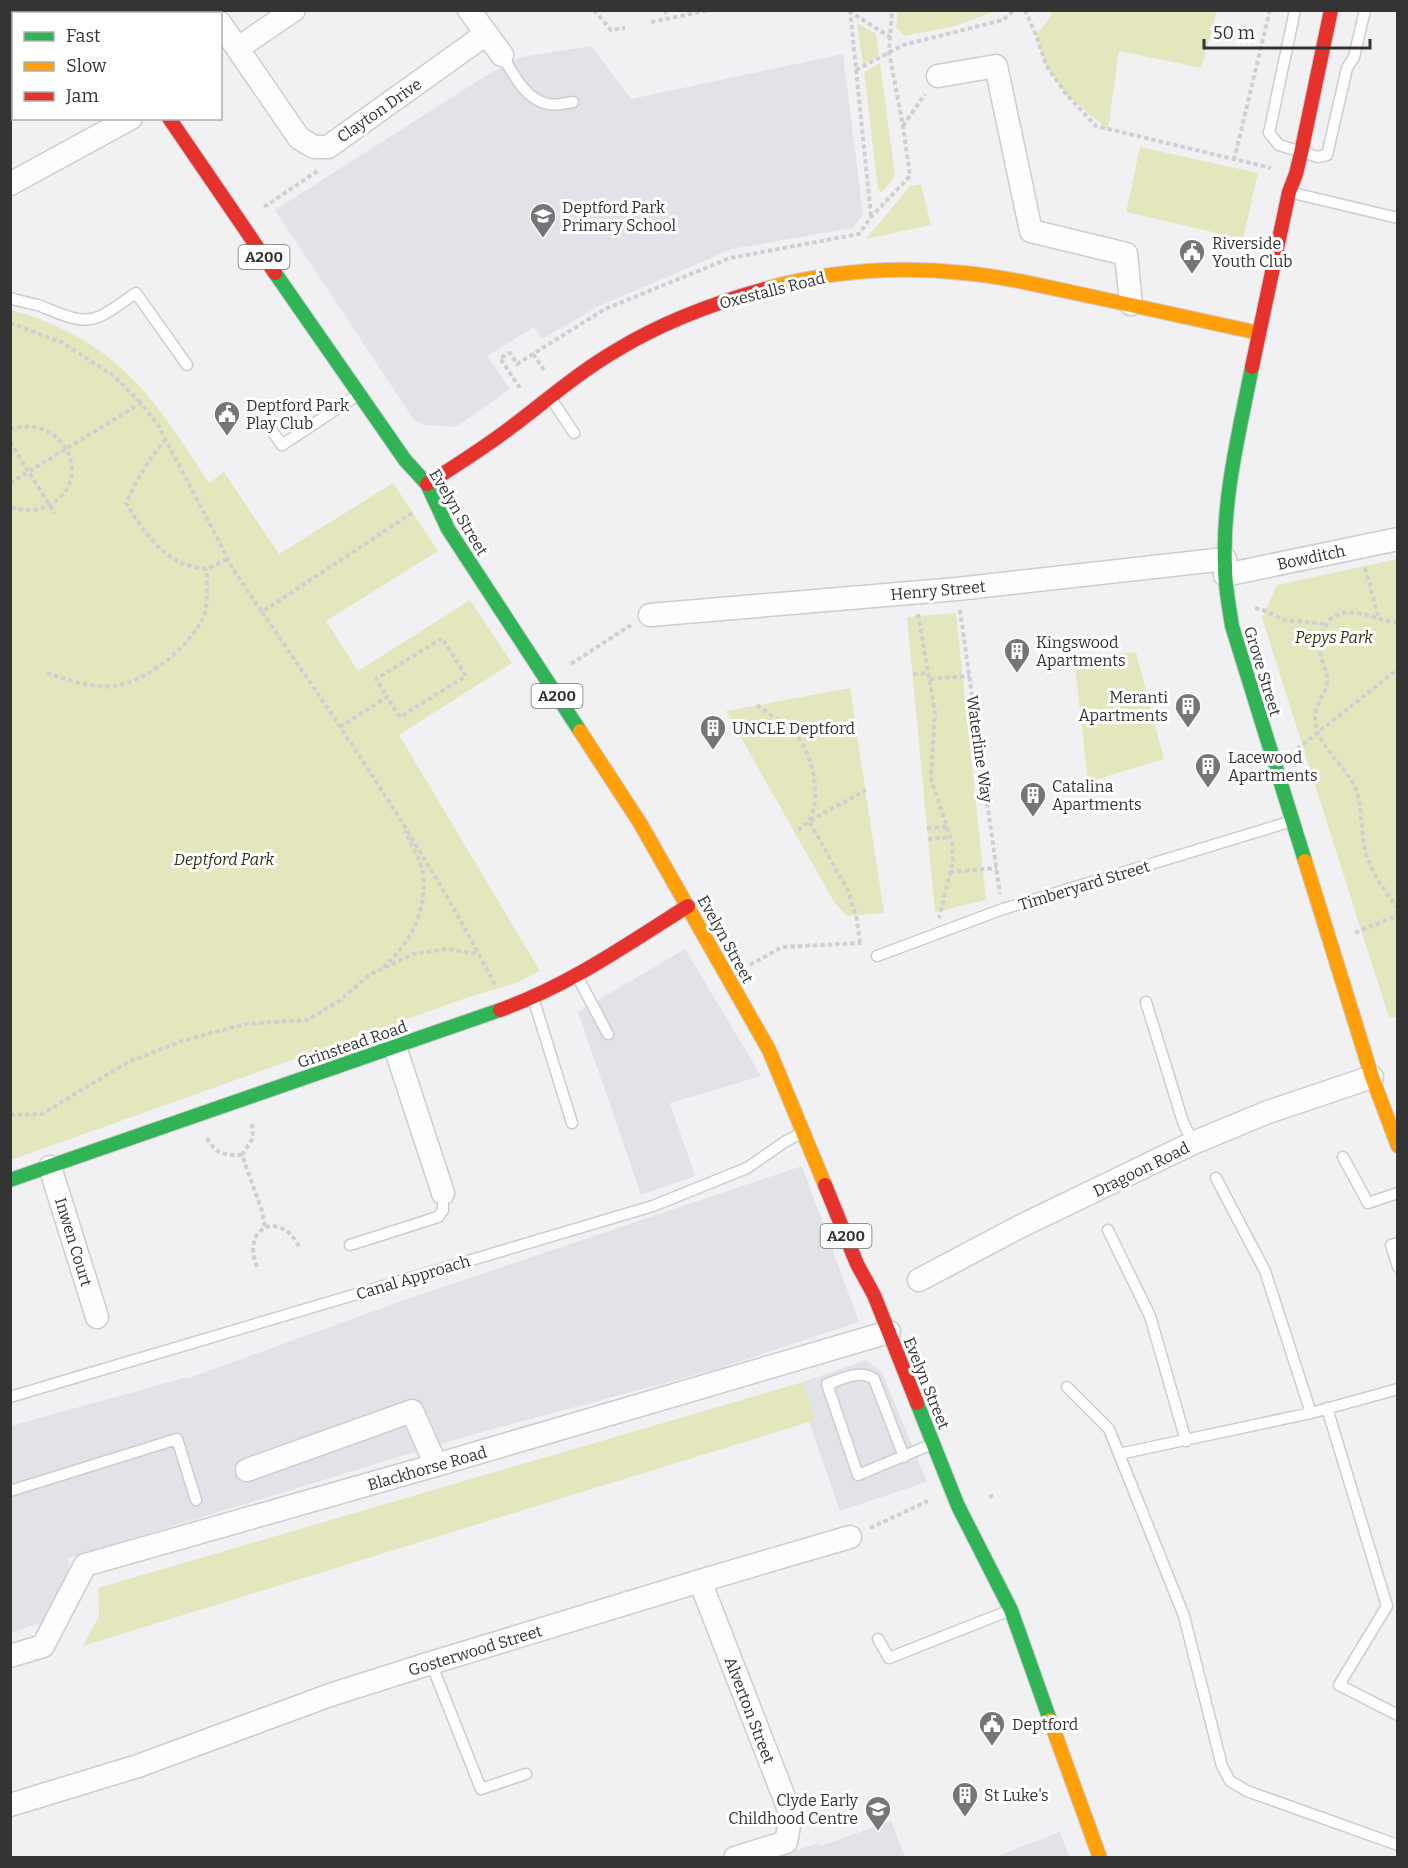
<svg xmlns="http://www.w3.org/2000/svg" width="1408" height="1868" viewBox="0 0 1408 1868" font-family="Bitter,serif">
<rect width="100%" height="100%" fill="#f1f1f3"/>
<path fill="#e2e2e9" d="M591,46L631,99L843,54L863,214L853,228L732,249L597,307L542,339L534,327L487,356L510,389L456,427L425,425L414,420L275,210L487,75L521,57Z
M685,949L761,1076L670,1103L695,1176L641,1195L578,1012Z
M802,1166L859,1322L717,1369L467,1436L68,1558L70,1570L43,1622L11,1633V1426L184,1378H189L410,1298Z
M866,1360L882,1372L927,1482L840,1511L809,1422L814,1419L803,1382Z
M891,1821L905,1857H777L818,1843L821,1846Z
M1060,1832L1069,1856L1000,1857V1855Z"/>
<path fill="#e4e7bd" d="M898,11V10L996,11L955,26L904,36L896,27Z
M1050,11V10L1217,11L1201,68L1119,51L1108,130L1066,94L1046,65L1036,35L1052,15Z
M857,23L876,34L879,55L863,64Z
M880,63L895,176L882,192L878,189L864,72Z
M1140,147L1258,173L1243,239L1126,212Z
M921,184L931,225L866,239L910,186Z
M10,310C27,313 42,320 58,327C132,360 166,417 209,483L224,472L279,554L393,483L438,551L326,621L358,671L470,600L512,663L399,735L540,971L516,983L469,997L11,1160Z
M1397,559L1398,1016L1389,1018L1262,618L1277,585Z
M956,613L986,900L935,912L907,617Z
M1136,652L1164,759L1088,782L1074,658Z
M850,688L884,913L847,916L834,902L726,711Z
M803,1382L815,1419L809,1422L83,1646L99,1616L98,1588Z"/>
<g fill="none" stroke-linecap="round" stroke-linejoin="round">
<g stroke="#cdcdcf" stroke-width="13">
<path id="lane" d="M1295,10L1269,133L1279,145L1318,157L1327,155L1347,68L1354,57L1365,10
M502,55C513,73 525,100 548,104C555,106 565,103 573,102
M1293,193L1398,218
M10,298C19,301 29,303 38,305C57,312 80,326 101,316C113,310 125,300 136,293L187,365
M552,400L574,433
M258,411L282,445L356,396
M877,956L1003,909L1289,822
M578,978L608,1034
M534,1001L572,1123
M1146,1002L1183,1122L1193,1143
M1343,1157L1368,1203L1398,1193
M1216,1178L1265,1271L1311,1413
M1108,1230L1150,1316L1186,1441
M1398,1243L1391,1245L1398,1267
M350,1245L438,1217L443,1210V1193
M1067,1387L1109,1429L1119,1454
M1398,1389L1311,1413L1119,1454L1184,1616L1222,1766L1230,1781L1247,1791L1398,1845
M10,1397L653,1206L747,1168L786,1141L802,1133
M1327,1408L1387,1606L1339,1685L1398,1715
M904,1457L874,1379C859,1369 843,1379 827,1384L858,1475L930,1445
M10,1491L177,1439L196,1500
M878,1639L889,1658L1008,1611
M431,1663L481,1789L526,1774"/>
</g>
<g stroke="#cdcdcf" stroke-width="25">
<path id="street" d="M469,10L502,55
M220,23L299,138L314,147H328L486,34
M238,48L294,10
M938,76L996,66L1031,231L1126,254L1131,304
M10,184L131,118
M1225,575L1398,539
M650,615L957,589L1225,559
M395,1047L443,1193
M50,1167L97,1317
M919,1280L1019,1227L1193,1143L1268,1112L1372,1077
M247,1470L412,1411L436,1465
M700,1581L791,1815L786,1842L735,1858
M10,1656L43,1646L85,1565L436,1465L889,1332
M10,1805L138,1766L330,1695L431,1663L700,1581L850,1537"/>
</g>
<g stroke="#cdcdcf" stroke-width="16">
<path id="fast" d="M275,273L405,460L427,484L448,529L580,731
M1252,367C1239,433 1222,500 1225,567C1225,587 1229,606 1232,626L1305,861
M10,1180L500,1010
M917,1403L958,1506L1011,1610L1050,1720"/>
</g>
<g stroke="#cdcdcf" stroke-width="16">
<path id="slow" d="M95,10L97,14
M765,289C829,271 898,266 964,273C1008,277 1051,288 1094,297C1149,309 1204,321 1259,333
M580,731L640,823L769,1050L825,1185
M1305,861L1372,1077L1398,1146
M1050,1720L1100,1858"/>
</g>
<g stroke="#cdcdcf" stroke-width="16">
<path id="jam" d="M169,118L275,273
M1252,367L1289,192L1296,174L1301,153L1331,10
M427,484C455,466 484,448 510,428C546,401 579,372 617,350C663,322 714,303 765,289
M500,1010C570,985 626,945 688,906
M825,1185L857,1264L874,1295L917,1403"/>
</g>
<path stroke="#d0d0d0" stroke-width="4" stroke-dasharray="4.5 3" stroke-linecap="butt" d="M594,10L611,30L625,28
M665,10L667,19
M850,10L871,216
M1025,10L1036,35L1046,65L1066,94L1096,126L1271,168
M849,11L890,37
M651,22L710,10
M856,70L903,45L1003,20L1014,10
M903,126L925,94
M1234,160L1270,10
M264,207L319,170
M10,323L61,342L114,376L141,403
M533,354L544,370
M520,388L500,358L510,353L517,364L605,309L730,258L859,234L871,217L910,176L903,126L889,52L892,10
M10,430C39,418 72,439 72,471C71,501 35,519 10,506
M166,439C149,459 137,479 126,503C140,526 158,554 184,564C191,567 200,568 207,569L229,558
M10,442L55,514
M10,483L141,403L158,425L236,574L262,612
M412,513L262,612C345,733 428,854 495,985
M1365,568L1379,619
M1255,608L1266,611L1283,620L1327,624
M960,610L1000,894
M918,614L935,712L931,779L952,842L953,861L939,918
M1398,622C1375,622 1353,603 1332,618C1321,626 1319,650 1322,661C1325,669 1328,674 1327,683C1323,702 1310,707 1317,730C1322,747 1344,767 1353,783C1363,802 1360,824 1364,845C1369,870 1384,890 1398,909
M571,664L631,625
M47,673C67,680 95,689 115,686C149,680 190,647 204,616C208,606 207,581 207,569
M913,674L929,673
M930,679L970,676
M757,705C771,716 790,726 800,740C813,759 822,800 809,820C806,825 799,829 795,832
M340,727L387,697L400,717L466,676L442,638L376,679L387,697
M1297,749L1398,669
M927,828L947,827
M928,839L950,837
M950,872L997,868
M1355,933L1398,915
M860,943L856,915L847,889L809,821L866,790
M750,965L782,947L861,943
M383,967C409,945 428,910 423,875C422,862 411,844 405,831
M10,1115L42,1114L128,1062L182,1041L245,1024L307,1020L338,1002L369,975L413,954L447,949L479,954
M207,1138C217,1155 223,1155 242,1155L262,1211L265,1227
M242,1155L253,1138L252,1123
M257,1267C240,1224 284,1210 300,1249
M989,1497L994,1495
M870,1528L928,1501"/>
<use href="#lane" stroke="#fdfdfd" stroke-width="10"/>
<use href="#street" stroke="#fdfdfd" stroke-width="22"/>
<use href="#fast" stroke="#30b455" stroke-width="14"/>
<use href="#slow" stroke="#ff9f0a" stroke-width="14"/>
<use href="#jam" stroke="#e5322d" stroke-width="14"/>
</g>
<defs>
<g id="school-pin" transform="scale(1.35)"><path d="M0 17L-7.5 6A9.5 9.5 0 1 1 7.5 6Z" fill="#767678" stroke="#fff"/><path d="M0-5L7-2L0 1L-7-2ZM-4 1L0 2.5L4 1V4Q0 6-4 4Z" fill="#fff"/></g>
<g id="civic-pin" transform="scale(1.35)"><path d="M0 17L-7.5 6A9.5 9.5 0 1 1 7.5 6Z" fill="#767678" stroke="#fff"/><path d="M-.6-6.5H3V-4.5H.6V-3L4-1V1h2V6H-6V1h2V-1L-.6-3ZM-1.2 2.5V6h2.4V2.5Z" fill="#fff"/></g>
<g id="building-pin" transform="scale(1.35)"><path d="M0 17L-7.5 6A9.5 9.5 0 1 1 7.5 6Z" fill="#767678" stroke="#fff"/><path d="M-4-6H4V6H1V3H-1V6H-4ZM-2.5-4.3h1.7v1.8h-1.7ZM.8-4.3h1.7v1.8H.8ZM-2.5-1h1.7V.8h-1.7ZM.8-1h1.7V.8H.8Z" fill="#fff"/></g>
</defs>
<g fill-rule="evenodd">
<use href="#school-pin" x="543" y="216"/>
<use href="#civic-pin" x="1192" y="252"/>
<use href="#civic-pin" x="227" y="414"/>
<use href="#building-pin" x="1017" y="651"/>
<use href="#building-pin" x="1188" y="706"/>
<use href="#building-pin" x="713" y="728"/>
<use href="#building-pin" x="1208" y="766"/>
<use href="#building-pin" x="1033" y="795"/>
<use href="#civic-pin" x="992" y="1724"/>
<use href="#building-pin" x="965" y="1795"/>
<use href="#school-pin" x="878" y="1809"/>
</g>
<g text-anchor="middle" stroke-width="6" stroke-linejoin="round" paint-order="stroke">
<g fill="#fff" stroke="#717172" stroke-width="1.5">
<rect x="238.5" y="245" width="51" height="24" rx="4.5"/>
<rect x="531.5" y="684" width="51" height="24" rx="4.5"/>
<rect x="820.5" y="1224" width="51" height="24" rx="4.5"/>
</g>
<g font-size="15" font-weight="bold" fill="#343435">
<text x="264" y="262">A200</text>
<text x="557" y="701">A200</text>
<text x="846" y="1241">A200</text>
</g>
<g font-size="16" fill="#343435" stroke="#fff">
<text transform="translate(379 110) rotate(-35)" y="6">Clayton Drive</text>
<text transform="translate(772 290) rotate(-14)" y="6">Oxestalls Road</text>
<text transform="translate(459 512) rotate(59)" y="6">Evelyn Street</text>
<text transform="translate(1311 557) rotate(-12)" y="6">Bowditch</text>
<text transform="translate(938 590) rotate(-5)" y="6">Henry Street</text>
<text transform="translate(1263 671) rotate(73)" y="6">Grove Street</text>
<text transform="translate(980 749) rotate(82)" y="6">Waterline Way</text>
<text transform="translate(1084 885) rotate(-17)" y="6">Timberyard Street</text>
<text transform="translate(726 939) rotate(61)" y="6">Evelyn Street</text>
<text transform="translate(352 1044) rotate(-19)" y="6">Grinstead Road</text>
<text transform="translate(1141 1169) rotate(-26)" y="6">Dragoon Road</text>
<text transform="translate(74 1242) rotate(73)" y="6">Inwen Court</text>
<text transform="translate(413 1277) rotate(-17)" y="6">Canal Approach</text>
<text transform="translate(927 1383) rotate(68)" y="6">Evelyn Street</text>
<text transform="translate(427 1468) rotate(-16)" y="6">Blackhorse Road</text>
<text transform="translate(475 1650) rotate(-17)" y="6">Gosterwood Street</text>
<text transform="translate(750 1710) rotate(69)" y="6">Alverton Street</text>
</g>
<g font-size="16" fill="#343435" stroke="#fff" text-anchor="start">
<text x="562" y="213">Deptford Park<tspan x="562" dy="18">Primary School</tspan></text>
<text x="1212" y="249">Riverside<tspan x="1212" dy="18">Youth Club</tspan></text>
<text x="246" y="411">Deptford Park<tspan x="246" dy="18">Play Club</tspan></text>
<text x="1036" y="648">Kingswood<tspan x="1036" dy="18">Apartments</tspan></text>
<text x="1168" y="703" text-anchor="end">Meranti<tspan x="1168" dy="18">Apartments</tspan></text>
<text x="732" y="734">UNCLE Deptford</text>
<text x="1228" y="763">Lacewood<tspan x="1228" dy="18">Apartments</tspan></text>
<text x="1052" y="792">Catalina<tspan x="1052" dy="18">Apartments</tspan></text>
<text x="1012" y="1730">Deptford</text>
<text x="984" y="1801">St Luke's</text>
<text x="858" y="1806" text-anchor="end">Clyde Early<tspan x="858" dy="18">Childhood Centre</tspan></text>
</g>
<g font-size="16" font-style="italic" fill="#31330e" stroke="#fff">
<text x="1334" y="643">Pepys Park</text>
<text x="224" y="865">Deptford Park</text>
</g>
</g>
<rect width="1408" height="1868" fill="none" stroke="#343435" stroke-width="24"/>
<rect x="12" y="12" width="210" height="108" fill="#ffffff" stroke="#aeaeae" stroke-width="1.5"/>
<rect x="24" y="32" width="30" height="9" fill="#30b455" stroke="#aeaeae" stroke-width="1.5"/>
<text x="66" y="42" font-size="18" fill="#343435">Fast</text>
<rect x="24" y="62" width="30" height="9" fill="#ff9f0a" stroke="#aeaeae" stroke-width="1.5"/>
<text x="66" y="72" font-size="18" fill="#343435">Slow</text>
<rect x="24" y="92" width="30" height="9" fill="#e5322d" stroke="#aeaeae" stroke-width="1.5"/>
<text x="66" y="102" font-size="18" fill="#343435">Jam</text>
<path d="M1204 39v9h166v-9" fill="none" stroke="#343435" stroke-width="3"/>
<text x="1213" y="39" font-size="18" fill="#343435" stroke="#ffffff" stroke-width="4.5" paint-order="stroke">50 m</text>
</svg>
